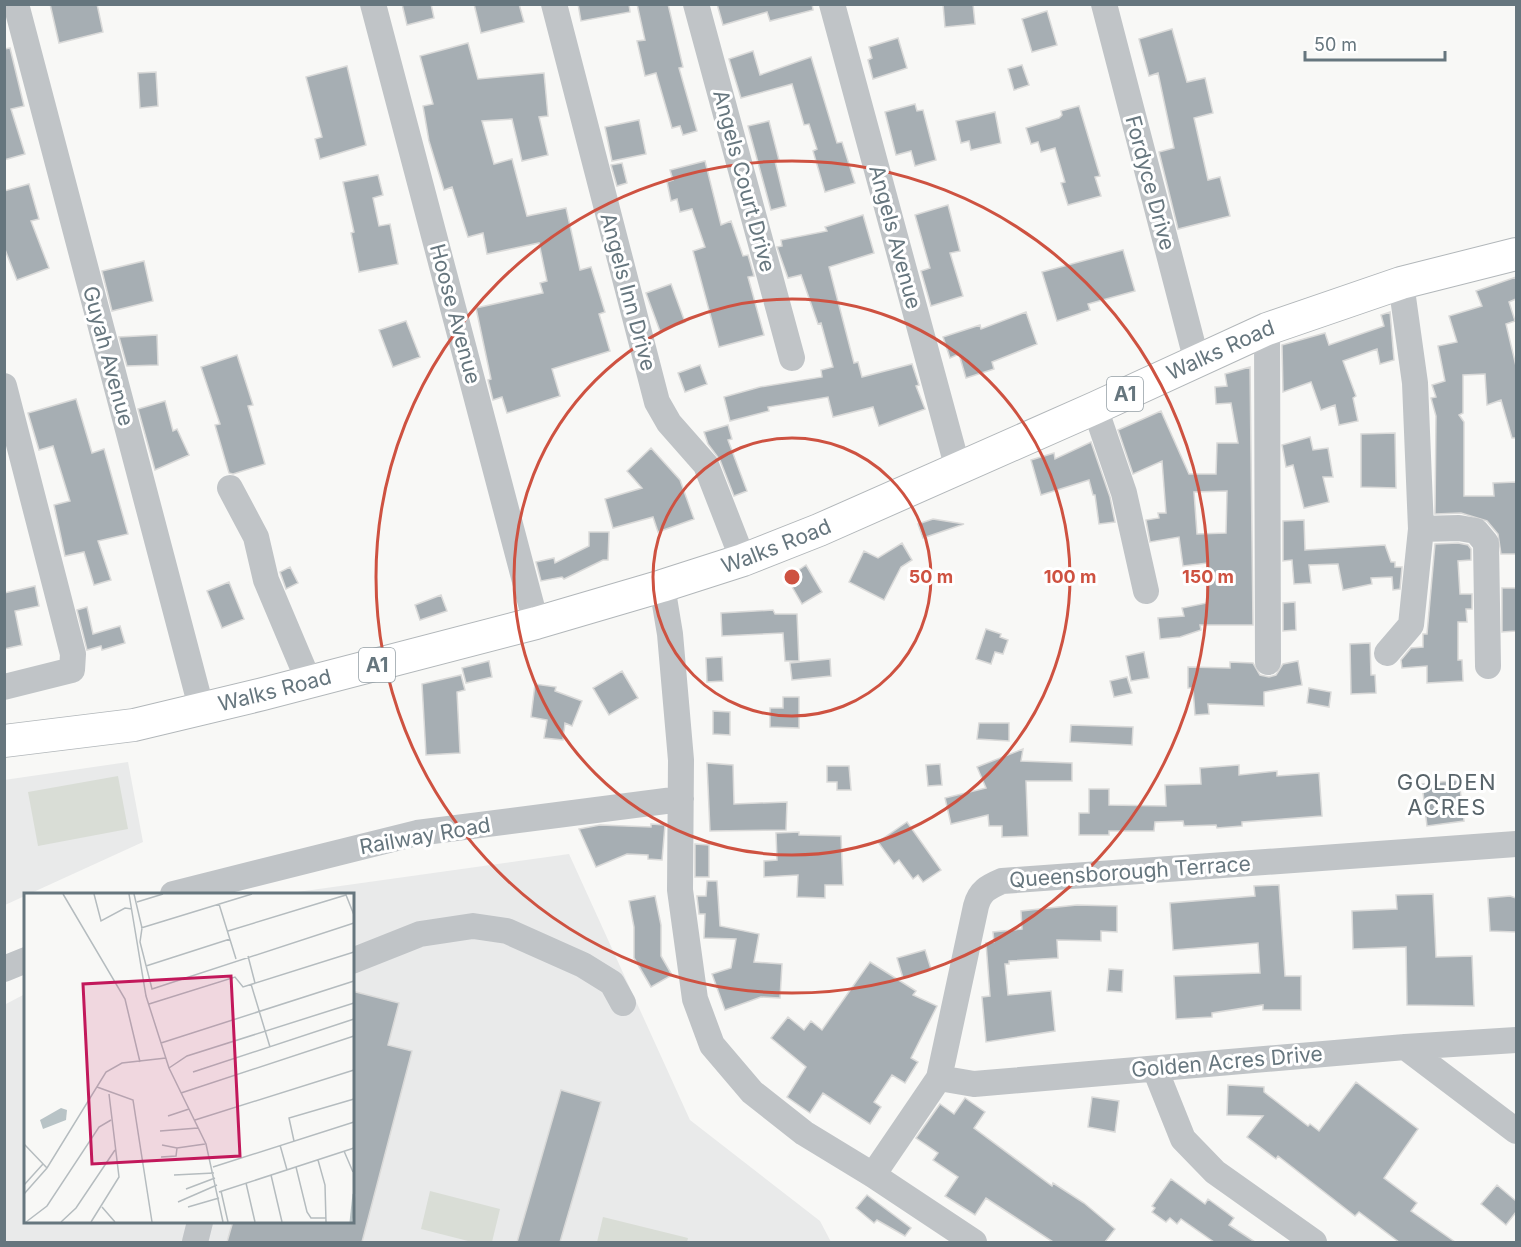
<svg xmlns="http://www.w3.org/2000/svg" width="1521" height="1247" viewBox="0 0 1521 1247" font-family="Inter,sans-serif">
<rect width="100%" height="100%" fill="#f8f8f6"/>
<path fill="#e9eaea" d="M128,762L143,842L5,905L4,780Z
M569,854L690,1120L820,1221L831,1242H5L4,1005L25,994L26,1222H352V894H283Z"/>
<path fill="#d9ddd6" d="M118,776L128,829L38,846L28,792Z
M430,1191L500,1209L492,1242H472L421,1229Z
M603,1217L688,1238L687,1242H597Z"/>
<path fill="#a6aeb3" stroke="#dadad9" stroke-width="1.5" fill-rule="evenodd" d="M50,4H97L103,32L59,43Z
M402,4H431L434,18L407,25Z
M474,4H519L524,22L481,33Z
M578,4H629L630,12L581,21Z
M637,4H668L683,67L679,68L697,131L683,135L680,126L672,128L656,73L645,76L637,41L645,40Z
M717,4H812L813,10L770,21L767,12L723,25Z
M943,4H973L975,24L945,27Z
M1047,11L1057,45L1032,52L1022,19Z
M1172,29L1187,82L1205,78L1213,113L1194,118L1208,180L1220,177L1230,216L1178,229L1159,152L1174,148L1158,73L1149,76L1139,39Z
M898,38L907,68L873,79L868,60L872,58L869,47Z
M468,43L478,79L544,73L548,116L539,117L548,155L522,161L512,119L482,121L494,164L512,159L527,216L566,208L580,270L591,267L605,312L599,314L610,351L552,369L560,396L507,413L502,397L493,400L488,380L491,379L476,308L543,293L540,283L547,281L539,243L487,254L483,233L468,237L452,187L444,190L429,141L423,106L433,104L420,56Z
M10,48L24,106L11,109L25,154L4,160V49Z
M753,51L760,75L811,57L837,143L842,142L855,183L825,192L813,151L817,149L809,124L804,125L792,84L741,98L729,59Z
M1022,65L1029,85L1014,90L1008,69Z
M347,66L366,145L320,159L315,139L322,137L306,77Z
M156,72L158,106L140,108L138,73Z
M915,104L917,111L923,110L936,160L915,166L911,151L896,155L885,112Z
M1079,106L1100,176L1095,177L1101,196L1068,205L1061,183L1065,182L1055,148L1041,152L1038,142L1031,144L1026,128L1059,118L1062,115L1061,111Z
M995,112L1001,143L971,150L969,141L961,143L956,121Z
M639,120L646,154L612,161L605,127Z
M769,121L779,160L775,161L786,206L771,210L748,126Z
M705,161L721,225L731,221L743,256L748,255L754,276L748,277L764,335L719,347L693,251L705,247L692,209L680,212L677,199L671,201L667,182L673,180L670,170Z
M622,163L627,183L617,186L611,165Z
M378,175L383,195L373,198L379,226L390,224L398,264L359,272L351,233L354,232L343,182Z
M29,184L39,219L31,221L49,268L17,280L4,247V191Z
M948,205L960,251L950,253L963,296L931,306L921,271L930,268L915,215Z
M863,215L874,253L829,267L854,363L858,362L862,377L912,364L919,385L916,386L925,409L879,426L873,407L833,417L828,397L768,407L769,411L730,421L724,397L760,387L822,377L821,370L833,367L821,323L818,324L801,275L788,278L777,247L782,246L781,240L827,231L825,227Z
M1123,250L1135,291L1088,304L1090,310L1057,321L1042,272Z
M144,261L153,301L112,311L102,271Z
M1516,277V299L1509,302L1515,321L1506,324L1516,366V438H1512L1501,400L1487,405L1485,374L1463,375V413L1459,415L1464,422V496H1494L1493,483L1516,482V554H1501L1498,534L1487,521L1461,513L1435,514L1436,416L1431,398L1436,397L1432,385L1445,381L1438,346L1457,342L1449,316L1482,306L1476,291Z
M671,284L685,322L660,331L646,293Z
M1026,312L1037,344L992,362L994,369L966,378L959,354L950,358L943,337L980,325L981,329Z
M1390,312L1394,360L1380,364L1377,349L1343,361L1356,396L1353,398L1358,421L1339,425L1335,405L1321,410L1311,382L1283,392L1282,345L1325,333L1329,345L1384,326L1381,315Z
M406,321L420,357L393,367L379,330Z
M157,335L158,365L127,366L119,337Z
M237,355L253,405L248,406L265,464L233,474L229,473L215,425L220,424L201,367Z
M700,365L707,384L685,392L678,373Z
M1250,367L1253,625H1200L1201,630L1180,637L1160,639L1158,618L1184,616L1182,608L1207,603V563L1183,566L1179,537L1150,542L1146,520L1159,518L1158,513H1166L1162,461L1133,474L1118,430L1161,411L1189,474H1216L1217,443H1238L1231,403L1216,404L1215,387L1227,386L1225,374ZM1227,491L1226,533L1197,534L1194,492Z
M76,399L92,453L104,449L128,534L98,541L111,580L94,585L84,552L65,556L54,505L70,501L53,446L39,450L28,413Z
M165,401L173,431L177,429L189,455L155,470L138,409Z
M728,425L732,439L728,440L747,491L734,496L720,460L708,444L704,432Z
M1395,433L1396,488L1361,487V434Z
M1310,437L1313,450L1328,448L1333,477H1323L1329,502L1304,508L1293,465L1286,467L1282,445Z
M1091,442L1110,497L1115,522L1099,524L1095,495H1093L1089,480L1041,495L1031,460L1054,453L1055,459Z
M651,448L680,480L694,519L658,532L653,517L613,528L605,499L642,488L627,471Z
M933,519L964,524L923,538L918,524Z
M1304,520L1305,550L1385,545L1391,562H1395V567H1402L1400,589L1393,590L1392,577L1371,578L1372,584L1343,590L1338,564L1309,565L1311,583L1294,584L1292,560L1283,561V521Z
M589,532H609L608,560H603L564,579L562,577L541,581L536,562L554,558L555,563L589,546Z
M902,543L912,560L901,567L884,600L849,582L864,551L878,558Z
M1458,543L1468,545L1471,549V560L1458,561L1460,594H1472V609H1466L1467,622H1458V660H1462L1463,681L1427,683V666L1402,668L1401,660L1411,648L1423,647V634H1427L1435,544Z
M806,565L822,592L802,604L787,578Z
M290,567L298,583L286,589L280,572Z
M229,582L244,619L222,628L207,591Z
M35,586L39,606L15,611L22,645L4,649V593Z
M1502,588H1516V631L1502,632Z
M441,595L447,611L420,620L415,605Z
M1295,602L1296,630L1283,631V603Z
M87,607L93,634L120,626L125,643L102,650L101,646L87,650L77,610Z
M773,610L775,614H797L799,661H785L783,633L722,636L721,613Z
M986,629L1001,634L1000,637L1008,640L1003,654L995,652L991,664L976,659Z
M1370,643L1371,675H1375L1376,693L1351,694L1350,644Z
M1144,652L1149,678L1131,681L1126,656Z
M722,657L723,681L707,682L706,658Z
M830,659L831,676L792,680L790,663Z
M489,661L492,677L466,683L462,668Z
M1298,661L1302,685L1264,692V706L1208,704L1209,714L1195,715L1193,688H1188V667L1230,668V662L1253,663L1260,675L1269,677L1276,675L1283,664Z
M622,671L638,698L609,715L593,688Z
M461,675L465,690L457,692L460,753L426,755L422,684Z
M1127,677L1132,693L1114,697L1110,681Z
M535,684L556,687L555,691L582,701L572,726L565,723L563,740L544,738L547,720L531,717Z
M1309,688L1331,692L1329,707L1307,703Z
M783,697H799V728L770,727V708H783Z
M713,711L730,712V735L713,734Z
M979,723H1009V741L977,739Z
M1071,725L1133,727L1132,745L1070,742Z
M1023,749L1021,761L1072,763V781H1026L1028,836L1002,837V826H989L988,815L951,824L945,798L986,788L977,767Z
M707,763L733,765L734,804L787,802L786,830L710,831Z
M940,764L942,785L928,786L926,765Z
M1239,765V775L1277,771V776L1319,773L1322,816L1242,822V826L1217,828L1216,825L1184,826L1183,821L1155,822L1154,831H1109V835H1079V813H1089V789H1109V805L1166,806L1165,785L1201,784L1200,768Z
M827,766H849L851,790H837V782H827Z
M1459,780L1464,821L1427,826L1422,784Z
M907,822L941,870L923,882L918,875L913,879L899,860L894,864L878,842Z
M651,824L665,825L662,860L648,859V855L627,854L596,867L579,829L600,825L651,827Z
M799,832V835L841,836L843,885H825V898L797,897L798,875L764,877V861L777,860L776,833Z
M695,844L709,845V877H695Z
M707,881H717L720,926L759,934L754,962L782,964L780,998L761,997L725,1010L712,974L731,968L736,939L704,938L705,914H699L697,896H706Z
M1279,885L1285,976H1301V1010H1263V1005L1212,1013V1017L1176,1019L1174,976L1260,973L1258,943L1173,950L1170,903L1255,896L1254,886Z
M1433,894L1436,957L1472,956L1474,1006L1407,1005L1406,947L1353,949L1352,911L1397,909L1396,895Z
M655,896L661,925V956L672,975L651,987L634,958V927L629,901Z
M1510,896L1516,898V932L1490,931L1488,898Z
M1077,905L1117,906V932L1101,931V941L1057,940L1058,958L1009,961V964H1005L1008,995L1051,991L1055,1031L986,1042L982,997L990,996L986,943L994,942L993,932L1022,929L1021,911Z
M925,950L931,969L903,978L897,958Z
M870,962L916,991L913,995L937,1006L911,1058L918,1062L905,1083L892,1075L874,1102L881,1107L870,1124L823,1093L810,1113L787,1097L806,1067L771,1038L788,1017L804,1030L811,1021L822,1030Z
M1109,969L1123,970L1122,992L1107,991Z
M352,991L399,1003L388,1045L412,1051L362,1242H227L233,1221H352Z
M1356,1082L1418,1129L1384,1178L1417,1203L1411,1211L1455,1242H1399L1359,1212L1355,1216L1278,1156L1276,1159L1247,1137L1263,1116L1227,1115L1228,1085L1264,1087V1092L1308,1126L1310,1124L1319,1131Z
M561,1090L601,1102L560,1242H517Z
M1092,1097L1119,1101L1115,1132L1088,1127Z
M965,1098L985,1112L974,1128L1052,1186L1053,1183L1084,1203L1115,1229L1105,1242H1053L986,1198L975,1215L945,1196L958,1177L933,1160L938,1153L916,1138L940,1104L954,1114Z
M1171,1179L1205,1204L1208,1199L1234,1218L1229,1225L1255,1242H1214L1181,1219L1177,1224L1170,1218L1166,1222L1152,1212L1155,1208L1152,1206Z
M1497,1185L1516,1201V1212L1506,1225L1481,1204Z
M867,1195L911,1228L905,1236L877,1220L874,1223L856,1208Z"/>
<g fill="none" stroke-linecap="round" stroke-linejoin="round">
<g stroke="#b2b7ba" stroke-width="34">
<g id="major">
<path id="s1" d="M4,741L134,725L263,694L536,623L662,586L743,560L819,530L1095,408L1267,329L1401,283L1516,254"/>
</g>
</g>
<path stroke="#c0c4c7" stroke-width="26" d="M16,4L201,707
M373,4L536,623
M554,4L657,402L669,423L706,465L743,560
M696,4L792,358
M832,4L958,469
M1104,4L1197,362
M1267,329L1268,662
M4,386L73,654L72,670L4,687
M1095,408L1124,493L1146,591
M230,488L256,537L266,580L309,682
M1421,529L1459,528L1476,531L1486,543L1488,666
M662,586L670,634L681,760L680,890L695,999L712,1045L752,1092L804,1133L873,1175L974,1242
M1387,653L1411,625L1421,529L1415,383L1401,283
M173,894L417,833L681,799
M352,961L420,934L473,926L507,931L583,965L612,983L623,1003
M4,969L26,960
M1405,1047L1516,1131
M1155,1069L1183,1139L1215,1172L1314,1242
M939,1078L974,1084L1405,1047L1516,1040
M873,1175L939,1078L976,906C980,891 988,887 1002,881L1516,844
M195,1242L200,1222"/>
<use href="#major" stroke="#fff" stroke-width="32"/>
</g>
<g fill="none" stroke="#ce5241" stroke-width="3">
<circle cx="792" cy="577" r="139"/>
<circle cx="792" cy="577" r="278"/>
<circle cx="792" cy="577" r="416"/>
</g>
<g text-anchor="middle" stroke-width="6" stroke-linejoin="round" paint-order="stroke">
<g fill="#fff" stroke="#949fa5" stroke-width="1.5">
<rect x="1107" y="377" width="36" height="34" rx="4.5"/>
<rect x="359" y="648" width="36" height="34" rx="4.5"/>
</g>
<g font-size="20" font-weight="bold" fill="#66767e">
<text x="1125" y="401">A1</text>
<text x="377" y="672">A1</text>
</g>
<g font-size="21" fill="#66767e" stroke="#fff">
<text transform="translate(744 181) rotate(75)" y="7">Angels Court Drive</text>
<text transform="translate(1150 183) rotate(75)" y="7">Fordyce Drive</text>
<text transform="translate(895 237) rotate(75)" y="7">Angels Avenue</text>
<text transform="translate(628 292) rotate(75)" y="7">Angels Inn Drive</text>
<text transform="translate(455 314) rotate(75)" y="7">Hoose Avenue</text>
<text dy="7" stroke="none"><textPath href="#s1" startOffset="1284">Walks Road</textPath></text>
<text transform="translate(108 356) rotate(75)" y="7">Guyah Avenue</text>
<text dy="7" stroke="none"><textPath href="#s1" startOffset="798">Walks Road</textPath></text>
<text dy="7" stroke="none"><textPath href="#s1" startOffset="276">Walks Road</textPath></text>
<text transform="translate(425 836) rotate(-10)" y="7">Railway Road</text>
<text transform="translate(1130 872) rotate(-4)" y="7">Queensborough Terrace</text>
<text transform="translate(1227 1062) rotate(-5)" y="7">Golden Acres Drive</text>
</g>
<g font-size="22" letter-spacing="1.5" fill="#58646a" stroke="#fff">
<text x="1447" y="790">GOLDEN<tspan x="1447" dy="25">ACRES</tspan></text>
</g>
</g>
<g transform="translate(24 893)">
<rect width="330" height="330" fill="#f8f8f6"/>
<path d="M37,215L43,217L42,227L19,236L16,227Z" fill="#b8c3c6"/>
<path fill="none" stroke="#b8c3c6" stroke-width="3" d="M327,329L330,301"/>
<path fill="none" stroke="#b5bcbf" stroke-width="1.5" d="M39,1L101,106L116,169M70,1L77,28L101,15L108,16M105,1L122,103L145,175L182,251L199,329M110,1L118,35L116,49L128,96L330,30M113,9L139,1M195,11L212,66M117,35L228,1M204,38L322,2L330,22M224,63L231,90M122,73L206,46M227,91L246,154M125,111L211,84L219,94L330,59M137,150L330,88M145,175L163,163L330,110M169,179L330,126M73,194L109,207L128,329M157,200L330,143M144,223L165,216M171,227L330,177M136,238L174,235M270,248L265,225L330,206M0,251L23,275M138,252L153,255L181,251M256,252L263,277M320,258L329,279M137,264L152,263L153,255M294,267L301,292L302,329M189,274L330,229M272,274L283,319L287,325H302M150,282L190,280M247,282L258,329M222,290L231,329M0,292L19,271M162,296L191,285M197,298L204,329M195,299L330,255M0,301L23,275L82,179L98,170L142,165M154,309L193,292M78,314L91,329M164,314L195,305M2,329L23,313L75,234L87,227M37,329L52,315L91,257M67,329L95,284L85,201"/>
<path fill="#c2185b" fill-opacity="0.15" stroke="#c2185b" stroke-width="3" d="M207,83L216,263L68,271L59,91Z"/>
<rect width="330" height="330" fill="none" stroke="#66767e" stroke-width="3"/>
</g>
<circle cx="792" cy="577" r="9" fill="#ce5241" stroke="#fff" stroke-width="3"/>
<g font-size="18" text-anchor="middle" font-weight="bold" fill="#ce5241" stroke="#fff" stroke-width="6" stroke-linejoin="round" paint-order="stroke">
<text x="931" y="583">50 m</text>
<text x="1070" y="583">100 m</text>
<text x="1208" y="583">150 m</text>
</g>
<rect width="1521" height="1247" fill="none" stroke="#66767e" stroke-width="12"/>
<path d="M1305 51v9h140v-9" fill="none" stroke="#66767e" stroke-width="3"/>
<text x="1314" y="51" font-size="18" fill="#66767e" stroke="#ffffff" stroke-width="4.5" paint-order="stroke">50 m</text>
</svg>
